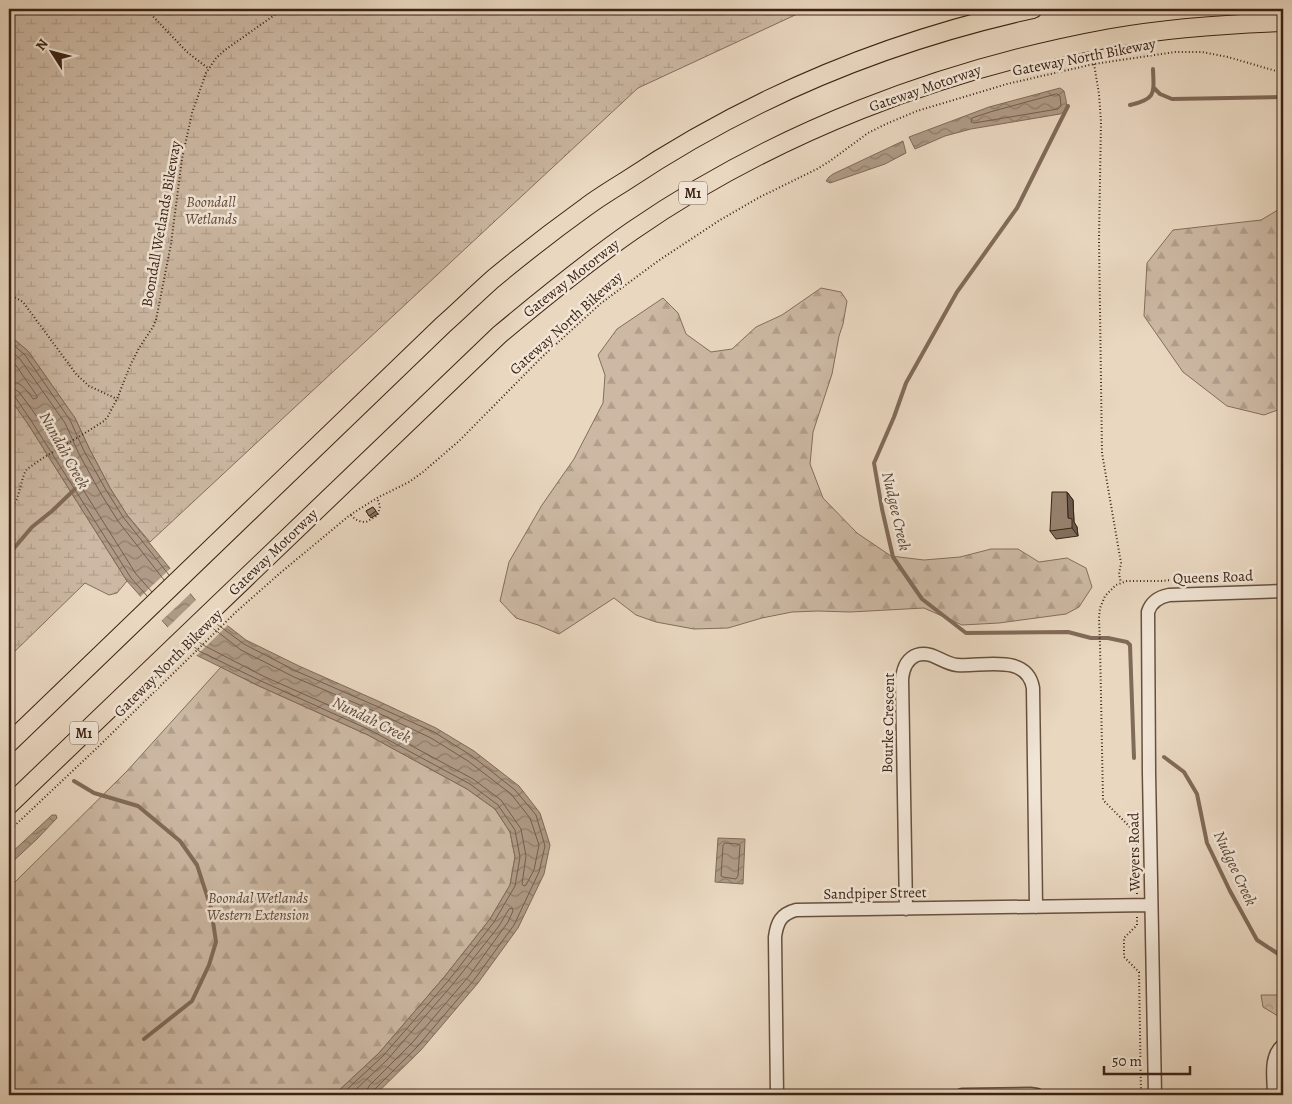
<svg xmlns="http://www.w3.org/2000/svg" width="1292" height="1104" viewBox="0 0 1292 1104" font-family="Alegreya,serif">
<defs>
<pattern id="forest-firs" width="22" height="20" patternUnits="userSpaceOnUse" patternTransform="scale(1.25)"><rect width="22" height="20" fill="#ccb8a3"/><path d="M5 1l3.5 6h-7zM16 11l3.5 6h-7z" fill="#b09e8b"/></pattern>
<pattern id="wetland-marsh" width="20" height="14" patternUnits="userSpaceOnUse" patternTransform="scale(1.25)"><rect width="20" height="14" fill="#ccb8a3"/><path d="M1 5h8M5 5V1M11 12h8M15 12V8" fill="none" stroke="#b09e8b"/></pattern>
<pattern id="park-crowns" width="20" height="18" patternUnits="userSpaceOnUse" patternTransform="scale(1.25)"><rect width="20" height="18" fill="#ccb8a3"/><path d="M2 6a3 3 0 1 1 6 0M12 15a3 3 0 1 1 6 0" fill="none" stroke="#b09e8b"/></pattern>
<pattern id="water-waves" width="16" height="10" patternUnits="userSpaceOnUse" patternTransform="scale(1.25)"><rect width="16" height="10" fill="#ae9a86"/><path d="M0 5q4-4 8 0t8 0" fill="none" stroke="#8f7d6c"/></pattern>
</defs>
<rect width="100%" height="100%" fill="#e9d7c0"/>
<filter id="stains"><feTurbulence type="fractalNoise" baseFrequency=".004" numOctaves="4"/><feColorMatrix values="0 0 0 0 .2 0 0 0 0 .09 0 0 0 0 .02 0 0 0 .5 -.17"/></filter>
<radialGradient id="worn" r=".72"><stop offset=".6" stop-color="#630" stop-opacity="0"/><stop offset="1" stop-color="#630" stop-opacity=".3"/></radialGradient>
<path fill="url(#forest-firs)" stroke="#846e5c" d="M1283,207V408L1264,415L1227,406L1183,372L1144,316L1147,263L1173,230L1261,220Z
M821,288L841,292L847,301L843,324L839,336L832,374L813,432L810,464L823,498L857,533L891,556L924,560L960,557L991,549H1018L1039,562L1067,558L1086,568L1092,587L1079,607L1066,614L999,623L962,625L924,608L850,612L818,611L792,612L762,618L728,628L694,629L656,622L636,615L614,598L559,634L538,625L516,618L500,601L509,562L542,505L574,459L603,403L605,375L598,355L617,329L663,298L678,313L686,334L711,352L732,349L756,327L782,315Z
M221,667L259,686L368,735L467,789L495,809L510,832L515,857L510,885L490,919L445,976L379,1053L334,1095H9V888L127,771Z"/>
<path fill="url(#wetland-marsh)" stroke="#846e5c" d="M9,9H808L638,88L150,542L127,515L110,488L89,448L75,418L28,351L9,335Z
M9,397L28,424L127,581L117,593L109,595L85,583L9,657Z"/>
<path fill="url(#park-crowns)" stroke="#846e5c" d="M1261,995H1283V1019L1263,1007Z"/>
<path fill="url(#water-waves)" stroke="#806a58" d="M1060,88L1064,91C1066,101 1070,110 1060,114L971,129L945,136L915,149L909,137L989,107Z
M903,141L906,153L885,164L830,183L826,181L829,177L833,174Z
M9,335L28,351L49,381L75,418L89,448L110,488L127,515L197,602L246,640L299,666L378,701L436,728L474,751L519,786L540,813L550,845L544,874L518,928L478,983L421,1050L375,1095H334L379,1053L445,976L490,919L510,885L515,857L510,832L495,809L467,789L368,735L259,686L196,655L182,643L127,581L28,424L9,397Z
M52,815H56L57,818L37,839L9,865V855Z
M718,838L745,839L743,884L715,882Z"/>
<path fill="#e9d7c0" d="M172,567L192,592L160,622L139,598Z
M197,599L229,624L195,657L180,644L166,629Z"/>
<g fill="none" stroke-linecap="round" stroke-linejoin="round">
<path stroke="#755e4d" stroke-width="1" d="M1057,94L1060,96L1061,106L1058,109L974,123L971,122L972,118L990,112Z
M9,341L25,355L45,384L70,420L84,451L106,490L123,517L169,575
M9,349L20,359L65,423L79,454L101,494L118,521L164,580
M9,359L15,364L37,396V398L33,399C26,389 21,382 9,381
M9,388L14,389L19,392L38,418L136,574L152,592
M9,395L15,397L32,422L131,578L147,596
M214,622L244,644L296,671L376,706L434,732L472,756L515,790L536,815L545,846L539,872L514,925L474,980L417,1047L374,1090L372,1095
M196,640L203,645L263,676L373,725L473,779L501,800L521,829L526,856L522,884L524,886L526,885L534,870L539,845L530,818L511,794L468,761L431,738L374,711L294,677L241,650L210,626
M191,644L199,651L261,681L370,730L470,784L498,805L515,830L520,857L515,886L494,922L449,980L383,1056L341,1095
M725,843L738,844L740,845L738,876L736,879L723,877L721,876L723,846Z
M350,1095L387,1060L453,984L499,926L509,909L512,908L513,911L508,922L469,976L412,1043L369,1086L367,1090L366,1095"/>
<path stroke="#806a58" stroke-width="4" d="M1154,88L1160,94L1172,99L1283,97
M1130,105C1156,99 1154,94 1153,69
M1068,106L1017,208L957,292L906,383L894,417L874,463L882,509L893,557L922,599L966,633L1068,632L1091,638H1108L1127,642L1130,645L1134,758
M9,554L32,527L52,511L75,489
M1164,757L1184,772L1197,794L1207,843L1230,891L1257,940L1283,957
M74,781L94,793L138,806L180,841L197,865L211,908L216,942L209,965L192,1001L144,1039"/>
<g stroke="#67503f" stroke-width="15">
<path id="minor" d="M906,909L902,679C903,669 906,659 917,655C932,650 943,664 957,665C983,667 1027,653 1033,688L1036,907
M777,1095L775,937C777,922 781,914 796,910L1151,905
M962,1095L1030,1094L1037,1095
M1155,1095L1149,773L1148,612C1151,602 1159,597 1169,595L1283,591
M1274,1095C1274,1078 1269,1057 1283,1045"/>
</g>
<g stroke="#3c2314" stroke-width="20">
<path id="highway" d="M9,743L443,325C460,310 476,294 493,279C523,254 554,230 586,207C598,198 611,190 624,182C748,99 887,41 1033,9
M9,805L499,335C542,299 586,263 632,231C774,133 941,69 1111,38C1168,28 1226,24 1283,22"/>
</g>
<path stroke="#3c2314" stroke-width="2" stroke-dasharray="1 2.5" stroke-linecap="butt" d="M146,9L187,52L209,69
M1094,64L1099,94L1101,122L1099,239L1102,453L1121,563L1119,574L1121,583
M9,294L23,302L76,374L89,386L117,399
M9,512L17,499L24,474L27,469L43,458L85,433L104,421L108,416L117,399L130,366L139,348L153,327L156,320L171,244L182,159L192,113L206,73L216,58L225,50L283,9
M351,515C355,520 360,522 366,522L378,515L380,506L377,498
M9,831L99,746L236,612L279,574L350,515L377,498L409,482L423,472L459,441L542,357L600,304L658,261L720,220L760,197L817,169L830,161L868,133L886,124L917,111L1007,84L1094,64L1175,52H1202L1228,57L1283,73
M1137,894V834L1103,800L1100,645L1099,618L1100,608L1105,596L1116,585L1127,581H1161L1183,579
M1137,917V925L1124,938V957L1139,972L1141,1095"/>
<use href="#minor" stroke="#f1e5d6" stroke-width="12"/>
<use href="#highway" stroke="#e9d7c0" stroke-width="18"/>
</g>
<path fill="#816f5e" stroke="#3c2314" d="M1067,492L1073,500L1074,522L1077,527L1078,536L1056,539L1050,531Z
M373,507L378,514L371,518L366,511Z"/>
<path fill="#695a4c" stroke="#3c2314" d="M1067,492L1073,500L1074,522L1077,527L1078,536L1072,528L1068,518Z"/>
<path fill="#96816d" stroke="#3c2314" d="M1052,492H1067L1068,518L1072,519V528L1050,531Z
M373,507L376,511L369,516L366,511Z"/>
<g text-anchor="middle" stroke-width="5" stroke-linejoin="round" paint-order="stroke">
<g fill="#f1e5d6" stroke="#725d4e" stroke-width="1">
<rect x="679" y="181.5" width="28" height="23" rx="4"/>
<rect x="70" y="721.5" width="28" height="23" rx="4"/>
</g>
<g font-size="14" font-weight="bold" fill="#3c2314">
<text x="693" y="198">M1</text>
<text x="84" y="738">M1</text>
</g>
<g font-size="15" fill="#3c2314" stroke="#f1e5d6">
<text transform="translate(1084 57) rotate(-11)" y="5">Gateway North Bikeway</text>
<text transform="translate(925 88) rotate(-19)" y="5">Gateway Motorway</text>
<text transform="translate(161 224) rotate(-80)" y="5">Boondall Wetlands Bikeway</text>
<text transform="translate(571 278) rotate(-38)" y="5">Gateway Motorway</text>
<text transform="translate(566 323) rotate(-42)" y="5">Gateway North Bikeway</text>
<text transform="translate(273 552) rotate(-44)" y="5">Gateway Motorway</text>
<text transform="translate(1213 577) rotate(-2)" y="5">Queens Road</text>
<text transform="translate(168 663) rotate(-45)" y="5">Gateway North Bikeway</text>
<text transform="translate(888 723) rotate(-89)" y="5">Bourke Crescent</text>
<text transform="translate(1134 852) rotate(-91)" y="5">Weyers Road</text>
<text transform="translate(875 893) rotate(-1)" y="5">Sandpiper Street</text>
</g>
<g font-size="15" font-style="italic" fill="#604838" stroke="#f1e5d6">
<text x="211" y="207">Boondall<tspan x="211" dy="17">Wetlands</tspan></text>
<text x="258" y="903">Boondal Wetlands<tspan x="258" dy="17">Western Extension</tspan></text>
</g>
<g font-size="16" font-style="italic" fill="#5e4736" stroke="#f1e5d6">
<text transform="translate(65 450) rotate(61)" y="6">Nundah Creek</text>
<text transform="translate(897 511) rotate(77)" y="6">Nudgee Creek</text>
<text transform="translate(372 719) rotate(26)" y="6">Nundah Creek</text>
<text transform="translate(1236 868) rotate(65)" y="6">Nudgee Creek</text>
</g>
</g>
<rect width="1292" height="1104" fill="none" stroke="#e9d7c0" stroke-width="30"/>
<rect x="10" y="10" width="1272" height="1084" fill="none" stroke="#3c2314" stroke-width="2.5"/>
<rect x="15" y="15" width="1262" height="1074" fill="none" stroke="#3c2314"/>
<g transform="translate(52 52) rotate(306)" stroke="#f1e5d6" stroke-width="4" paint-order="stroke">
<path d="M0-4L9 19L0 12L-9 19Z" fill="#3c2314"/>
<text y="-8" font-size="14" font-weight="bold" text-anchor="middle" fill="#3c2314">N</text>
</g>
<path d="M1104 1066v8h86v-8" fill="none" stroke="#3c2314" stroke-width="2.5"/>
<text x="1112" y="1066" font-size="15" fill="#3c2314" stroke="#f1e5d6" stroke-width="4" paint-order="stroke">50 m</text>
<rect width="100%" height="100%" filter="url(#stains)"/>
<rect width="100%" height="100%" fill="url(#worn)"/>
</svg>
